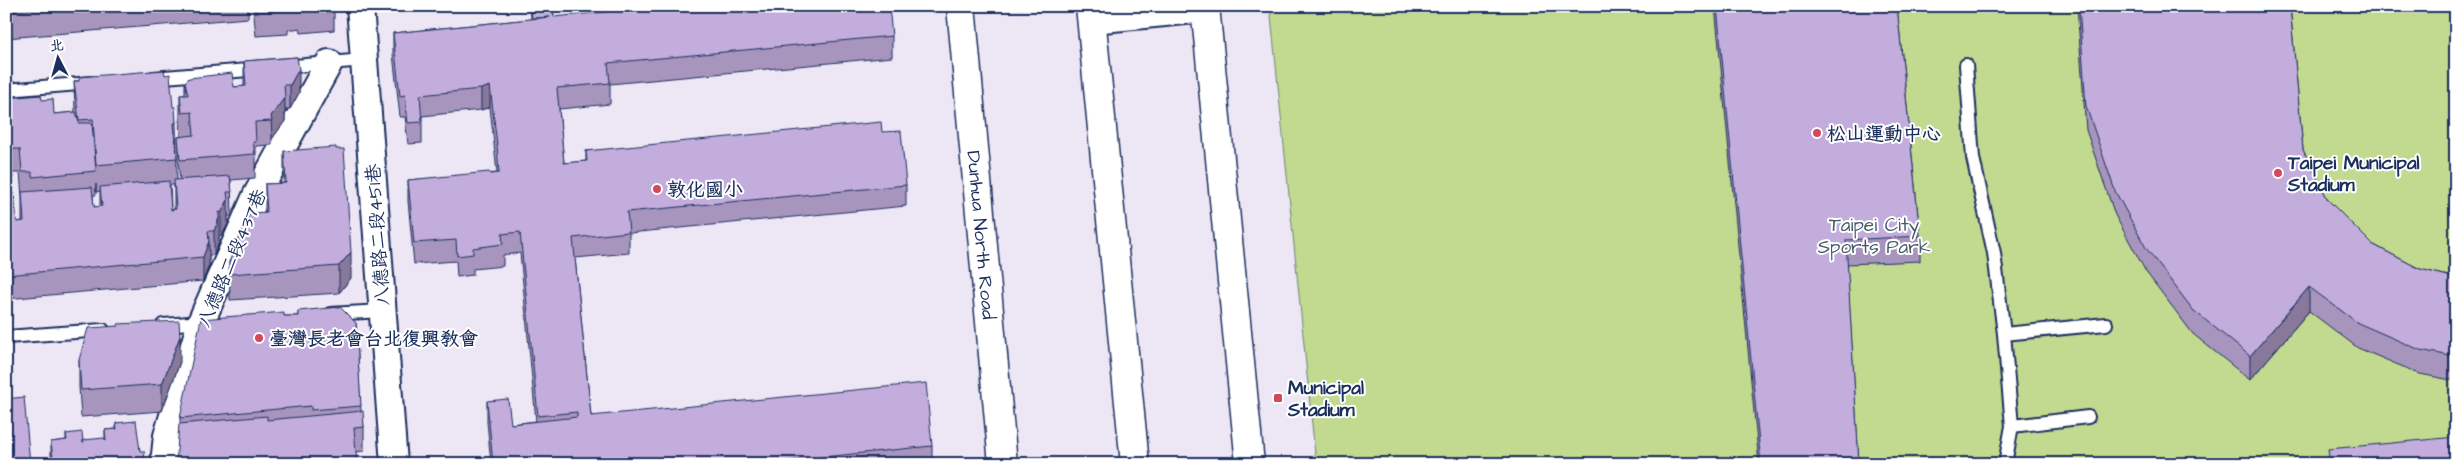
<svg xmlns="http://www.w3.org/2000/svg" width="2462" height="470" viewBox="0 0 2462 470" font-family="'Architects Daughter','LXGW WenKai TC',sans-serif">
<rect width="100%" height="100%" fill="#ede6f5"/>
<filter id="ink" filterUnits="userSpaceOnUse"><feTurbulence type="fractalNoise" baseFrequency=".02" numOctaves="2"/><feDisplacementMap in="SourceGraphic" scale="10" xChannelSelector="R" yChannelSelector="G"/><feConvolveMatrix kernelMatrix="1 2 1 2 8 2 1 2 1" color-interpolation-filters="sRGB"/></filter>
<g filter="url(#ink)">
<path fill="#c2d990" stroke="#6e8477" d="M1270,6H2456V464H1316Z"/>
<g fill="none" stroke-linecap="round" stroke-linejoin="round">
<g stroke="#1b2f5e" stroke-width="16">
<path id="lane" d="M1966,65L1973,158L1994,253L2004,334L2012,426L2005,464
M283,67L364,60
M153,78L260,69
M6,90L91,83
M330,314L382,311
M163,325L203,322
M2004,334L2106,324
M6,337L103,330
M2012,426L2088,417"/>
</g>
<g stroke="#1b2f5e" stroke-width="30">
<path id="street" d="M360,6L394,464
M1092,20L1206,9
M164,464L167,436L201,322L256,196L329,63"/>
</g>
<g stroke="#1b2f5e" stroke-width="31">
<g id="secondary">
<path id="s1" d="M961,6L1003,464"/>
<path d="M1090,6L1135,464"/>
<path d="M1205,6L1250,464"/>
</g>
</g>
<use href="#lane" stroke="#fff" stroke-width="12"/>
<use href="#street" stroke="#fff" stroke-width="26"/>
<use href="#secondary" stroke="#fff" stroke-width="28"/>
</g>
<path fill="#a895be" stroke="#1b2f5e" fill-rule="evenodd" d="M6,6H248V18L6,38Z
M253,6H334V30L301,33L300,28L288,30V34L256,36Z
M530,6H553L554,17L892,36V57L610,84V104L559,109L564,163L586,161V151L882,132L906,185V206L629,233V253L575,258L591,416L932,446V464H491L487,422V401L511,424L536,421L520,253L503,255V266L473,269V275L457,277L456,261L414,264L408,201V180L497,173L490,107L481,110L422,116V143L408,144L405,117H400L393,54V33L531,19Z
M1715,6H1897L1920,236V261L1847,264L1859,464H1759Z
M2077,6H2290L2303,150L2328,200L2372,244L2420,269L2456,278V381L2420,374L2358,348L2309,311L2250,380L2193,334L2146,272L2115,215L2086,130Z
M297,57L299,93L290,109H285V121L272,139V145L256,146V166H255V178L231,180L232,216H228V224L221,237L219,236V242L214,255H209V265L203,281L6,299V98L54,114L75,112L74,81L165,75L176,123L177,180H180L178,161V137L181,136L180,119V95H185V82L234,87L244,86V61ZM12,173H20L22,196V221L17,222L13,193ZM96,184V192L100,191V207H94L93,195H96ZM170,185H174V209L171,210Z
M284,151L351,278L339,293L230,300L229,262L265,212V184L284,183Z
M298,311L356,323L361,411L364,427V451L356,452L180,424V418L284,316H298Z
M79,360L180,362L162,411L81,417L79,387Z
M116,423L140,451L145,464H46V460L51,459V442L66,440V434L83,443L105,439V430L116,429Z"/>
<path fill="#88799b" stroke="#1b2f5e" d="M299,69V93L290,109V85Z
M490,86V107L481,110V89Z
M285,97V121L272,139L271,116Z
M228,200V224L221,237V213Z
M219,218V242L214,255V231Z
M209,241V265L203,281V257Z
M351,252V278L339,293V266Z
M2309,287V311L2250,380V356Z
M180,336V362L162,411V384Z"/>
<path fill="#c3addd" stroke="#1b2f5e" d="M6,6H68L6,12Z
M255,6H288V10L256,12Z
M300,6H334L301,9Z
M531,6H553L554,17L664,6H889L892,36L608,63L610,83L557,88L564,163L587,161L586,151L881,122L882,132L901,131L906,185L627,212L629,232L573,238L591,416L926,383L932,446L754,464H493L487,401L508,399L511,424L577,417V412L538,416L520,232L502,234L503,244L473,248V254L457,256L456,240L414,243L408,180L489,172L491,174L499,173L497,145L490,86L481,89L420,95L422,122L408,123L405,95L400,96L393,33L550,17L532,18Z
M1717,6H1897L1920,236L1846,240L1859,464H1761Z
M2079,6H2290L2303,150L2328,200L2372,244L2420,269L2456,278V357L2420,350L2358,323L2309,287L2250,356L2193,310L2146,248L2115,191L2086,106Z
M297,57L299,69L290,85H284L285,97L271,116L272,121L255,122L256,142H253L255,154L180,160L178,137L194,135L192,112L182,113L180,95H188L185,82L189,78L232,73L234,87L246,86L244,61Z
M164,70L165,75L170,74L173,107H175L176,123H174L177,158L96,165L93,119L79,120L74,81H79V77Z
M41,95L42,100L53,99L54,114L76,112L79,123H92L96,171L32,177V172H22L20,149H10L13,178L6,179V98Z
M336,147V149H344L351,252L339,266L230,274L229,262L250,213L267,212L265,184L286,183L284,151Z
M230,176L232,192H227L228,200L221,213L219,212V218L214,231H208L209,241L203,257L6,275V194L14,193L17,222L24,221L22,192L92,187L94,207L102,206L100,187L169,181L171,210L176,209L174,180Z
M340,307L356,323L361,406L311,410V406L180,418L201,319L284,312V316H298V311Z
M179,321L180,336L162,384L81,390L79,360L88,328L118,326V324Z
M24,397L30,464H6V399Z
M363,411L364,427L354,428L357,464H176L179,424L267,416V420Z
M136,421L140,451H144L145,464H47L46,460L53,459L51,442L67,440L66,434L82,432L83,443L84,440L104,438L106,441L105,430L117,429L116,423Z
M2456,437V464H2330L2328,449Z"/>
</g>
<g fill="#d1495b" stroke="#fff" stroke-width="2">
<circle cx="1817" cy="133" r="5"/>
<circle cx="2278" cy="173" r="5"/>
<circle cx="657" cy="189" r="5"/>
<circle cx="259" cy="338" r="5"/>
<rect x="1273" y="393" width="10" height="10" rx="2.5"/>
</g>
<g text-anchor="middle" stroke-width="4" stroke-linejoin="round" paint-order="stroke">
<g font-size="19" font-weight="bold" fill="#1b2f5e" stroke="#fff" text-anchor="start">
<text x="1827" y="140">松山運動中心</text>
<text x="2288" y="169">Taipei Municipal<tspan x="2288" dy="22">Stadium</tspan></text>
<text x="667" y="196">敦化國小</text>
<text x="269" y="345">臺灣長老會台北復興教會</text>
<text x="1288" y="394">Municipal<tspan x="1288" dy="22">Stadium</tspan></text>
</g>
<g font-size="19" fill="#455a6a" stroke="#fff">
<text x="1874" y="231">Taipei City<tspan x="1874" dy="22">Sports Park</tspan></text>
</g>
<g font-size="19" fill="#1b2f5e" stroke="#fff">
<text transform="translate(377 235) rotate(-94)" y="7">八德路二段451巷</text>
<text dy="7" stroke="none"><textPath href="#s1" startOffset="230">Dunhua North Road</textPath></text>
<text transform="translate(231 258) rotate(-67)" y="7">八德路二段437巷</text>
</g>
</g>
<rect width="2462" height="470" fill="none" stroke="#fff" stroke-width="25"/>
<rect x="12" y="12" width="2437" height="445" fill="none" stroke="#1b2f5e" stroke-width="2" filter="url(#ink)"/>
<g transform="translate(58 58) rotate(354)" stroke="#ffffff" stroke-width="4" paint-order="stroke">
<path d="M0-4L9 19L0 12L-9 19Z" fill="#1b2f5e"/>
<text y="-8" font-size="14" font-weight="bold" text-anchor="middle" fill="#1b2f5e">北</text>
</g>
</svg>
